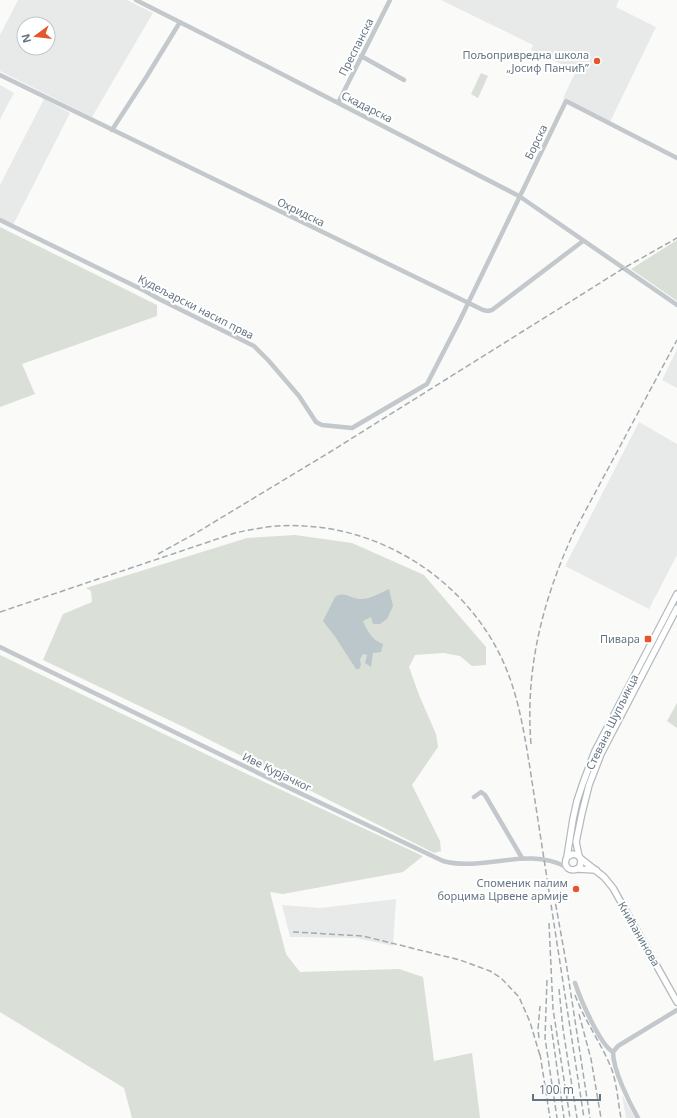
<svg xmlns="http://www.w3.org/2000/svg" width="677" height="1118" viewBox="0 0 677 1118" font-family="'Noto Sans',sans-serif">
<rect width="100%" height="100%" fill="#fafaf8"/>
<path fill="#e8e9e9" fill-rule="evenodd" d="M18,0H127L153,13L92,117L0,71V35ZM24,24H48V48H24Z
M441,0H619L616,7L656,27L610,122L563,98L576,71L531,50L533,45Z
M0,85L14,93L0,119Z
M44,99L70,113L13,225L0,218V185Z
M677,349V388L662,380Z
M639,422L677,444V555L649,609L565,566Z
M396,899L393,946L356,938L290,937L282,905L320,908Z
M622,1095L635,1118H626Z"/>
<path fill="#dadfd7" d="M481,73L488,76L478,98L471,94Z
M0,227L157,305V316L22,364L35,394L0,407Z
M677,240V301L631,269Z
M295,535L352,543L424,575L486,647V665L472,666L460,656L444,653L415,655L409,667L419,695L436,734L438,747L412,785L440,841L441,851L434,853L190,730L43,660L63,614L92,602L91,591L86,588L247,538Z
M0,655L247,774L423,856L403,872L283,894L270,892L286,954L300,972L399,969L423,977L434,1061L472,1053L480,1118H132L124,1088L0,1012Z
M677,703V728L667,721Z"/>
<path fill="#bbc7cb" d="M389,589L393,606L387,619L380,624H373L371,617L363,621C367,631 372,640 383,644L381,652L373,653L371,667L365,663L367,655L363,654L360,659L361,665L359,669H356L336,638L323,621L335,597C344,591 350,598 359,599C369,600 380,593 389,589Z"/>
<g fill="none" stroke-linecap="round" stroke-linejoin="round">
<g stroke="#b5babe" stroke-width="8">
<path id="major" d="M579,856L576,842L582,813L589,785L601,754L677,608
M567,857L573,854L579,856L581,860L580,867C571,874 562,867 567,857L573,819L577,801L583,783L595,751L677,594
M580,858L604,877L613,888L677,1002
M578,869L596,870"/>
</g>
<path stroke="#c3c8cc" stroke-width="4.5" d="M136,0L231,48L519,196L677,305
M361,56L404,80
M0,75L483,310L488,311L492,310L583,241
M338,103L390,0
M112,130L147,76L180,22
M0,220L145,291L159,299L254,346L268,360L299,396L316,422L322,425L352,428L427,384L459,322L566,101L677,158
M0,647L285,786L443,861C483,872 527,846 566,867
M474,797L481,792L485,795L522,858
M575,983C580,998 600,1045 613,1052
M613,1052L618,1046L677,1010
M613,1052C613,1070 629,1102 638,1118"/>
<use href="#major" stroke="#fff" stroke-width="5.5"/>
<path stroke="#a2aab0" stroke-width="1.5" stroke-dasharray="6 3" stroke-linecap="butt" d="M158,554L196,533L330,452L624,268L677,238
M0,612L235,533C257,528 281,524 304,526C387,530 465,582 501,657C517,690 523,726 529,762L584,1118
M531,744C525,670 542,602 573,534L677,340
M554,895L566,962L590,1118
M549,923L553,1009L570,1118
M293,932L363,936L460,960L490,971L501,978L519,997L530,1022L541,1059
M547,980L545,1038L557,1118
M559,989L563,1029L577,1118
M575,995C585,1022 602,1044 612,1070C617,1085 618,1102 621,1118
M579,1014L591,1059L601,1118
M551,1025L564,1118
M539,1038L538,1029L540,1006
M540,1054L550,1118"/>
</g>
<g fill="#e4572e" stroke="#fff" stroke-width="1.5">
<circle cx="597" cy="61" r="4"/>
<rect x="644" y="635" width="8" height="8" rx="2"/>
<circle cx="576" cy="889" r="4"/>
</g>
<g text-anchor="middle" stroke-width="4" stroke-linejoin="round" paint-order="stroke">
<g font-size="11" fill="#657683" stroke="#fff">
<text transform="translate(356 47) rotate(-63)" y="4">Преспанска</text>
<text transform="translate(367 107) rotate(27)" y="4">Скадарска</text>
<text transform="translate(536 142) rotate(-64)" y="4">Борска</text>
<text transform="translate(301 212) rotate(26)" y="4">Охридска</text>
<text transform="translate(196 307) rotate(27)" y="4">Кудељарски насип прва</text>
<text transform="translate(612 722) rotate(-64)" y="4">Стевана Шупљикца</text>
<text transform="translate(277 772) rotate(26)" y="4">Иве Курјачког</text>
<text transform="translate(639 934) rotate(60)" y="4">Книћанинова</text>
</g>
<g font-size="11" fill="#657683" stroke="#fff" text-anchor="end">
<text x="589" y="59">Пољопривредна школа<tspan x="589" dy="13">„Јосиф Панчић”</tspan></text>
<text x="640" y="643">Пивара</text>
<text x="568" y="887">Споменик палим<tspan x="568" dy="13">борцима Црвене армије</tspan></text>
</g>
</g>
<g transform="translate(36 36) rotate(255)"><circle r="19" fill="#ffffff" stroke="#c1c8cd"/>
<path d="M0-3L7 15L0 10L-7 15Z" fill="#e4572e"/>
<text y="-6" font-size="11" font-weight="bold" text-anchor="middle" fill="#657683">N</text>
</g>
<path d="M533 1094v6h67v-6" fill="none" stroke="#657683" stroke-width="2"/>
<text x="539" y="1094" font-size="12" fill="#657683" stroke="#ffffff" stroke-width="3" paint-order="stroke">100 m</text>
</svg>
